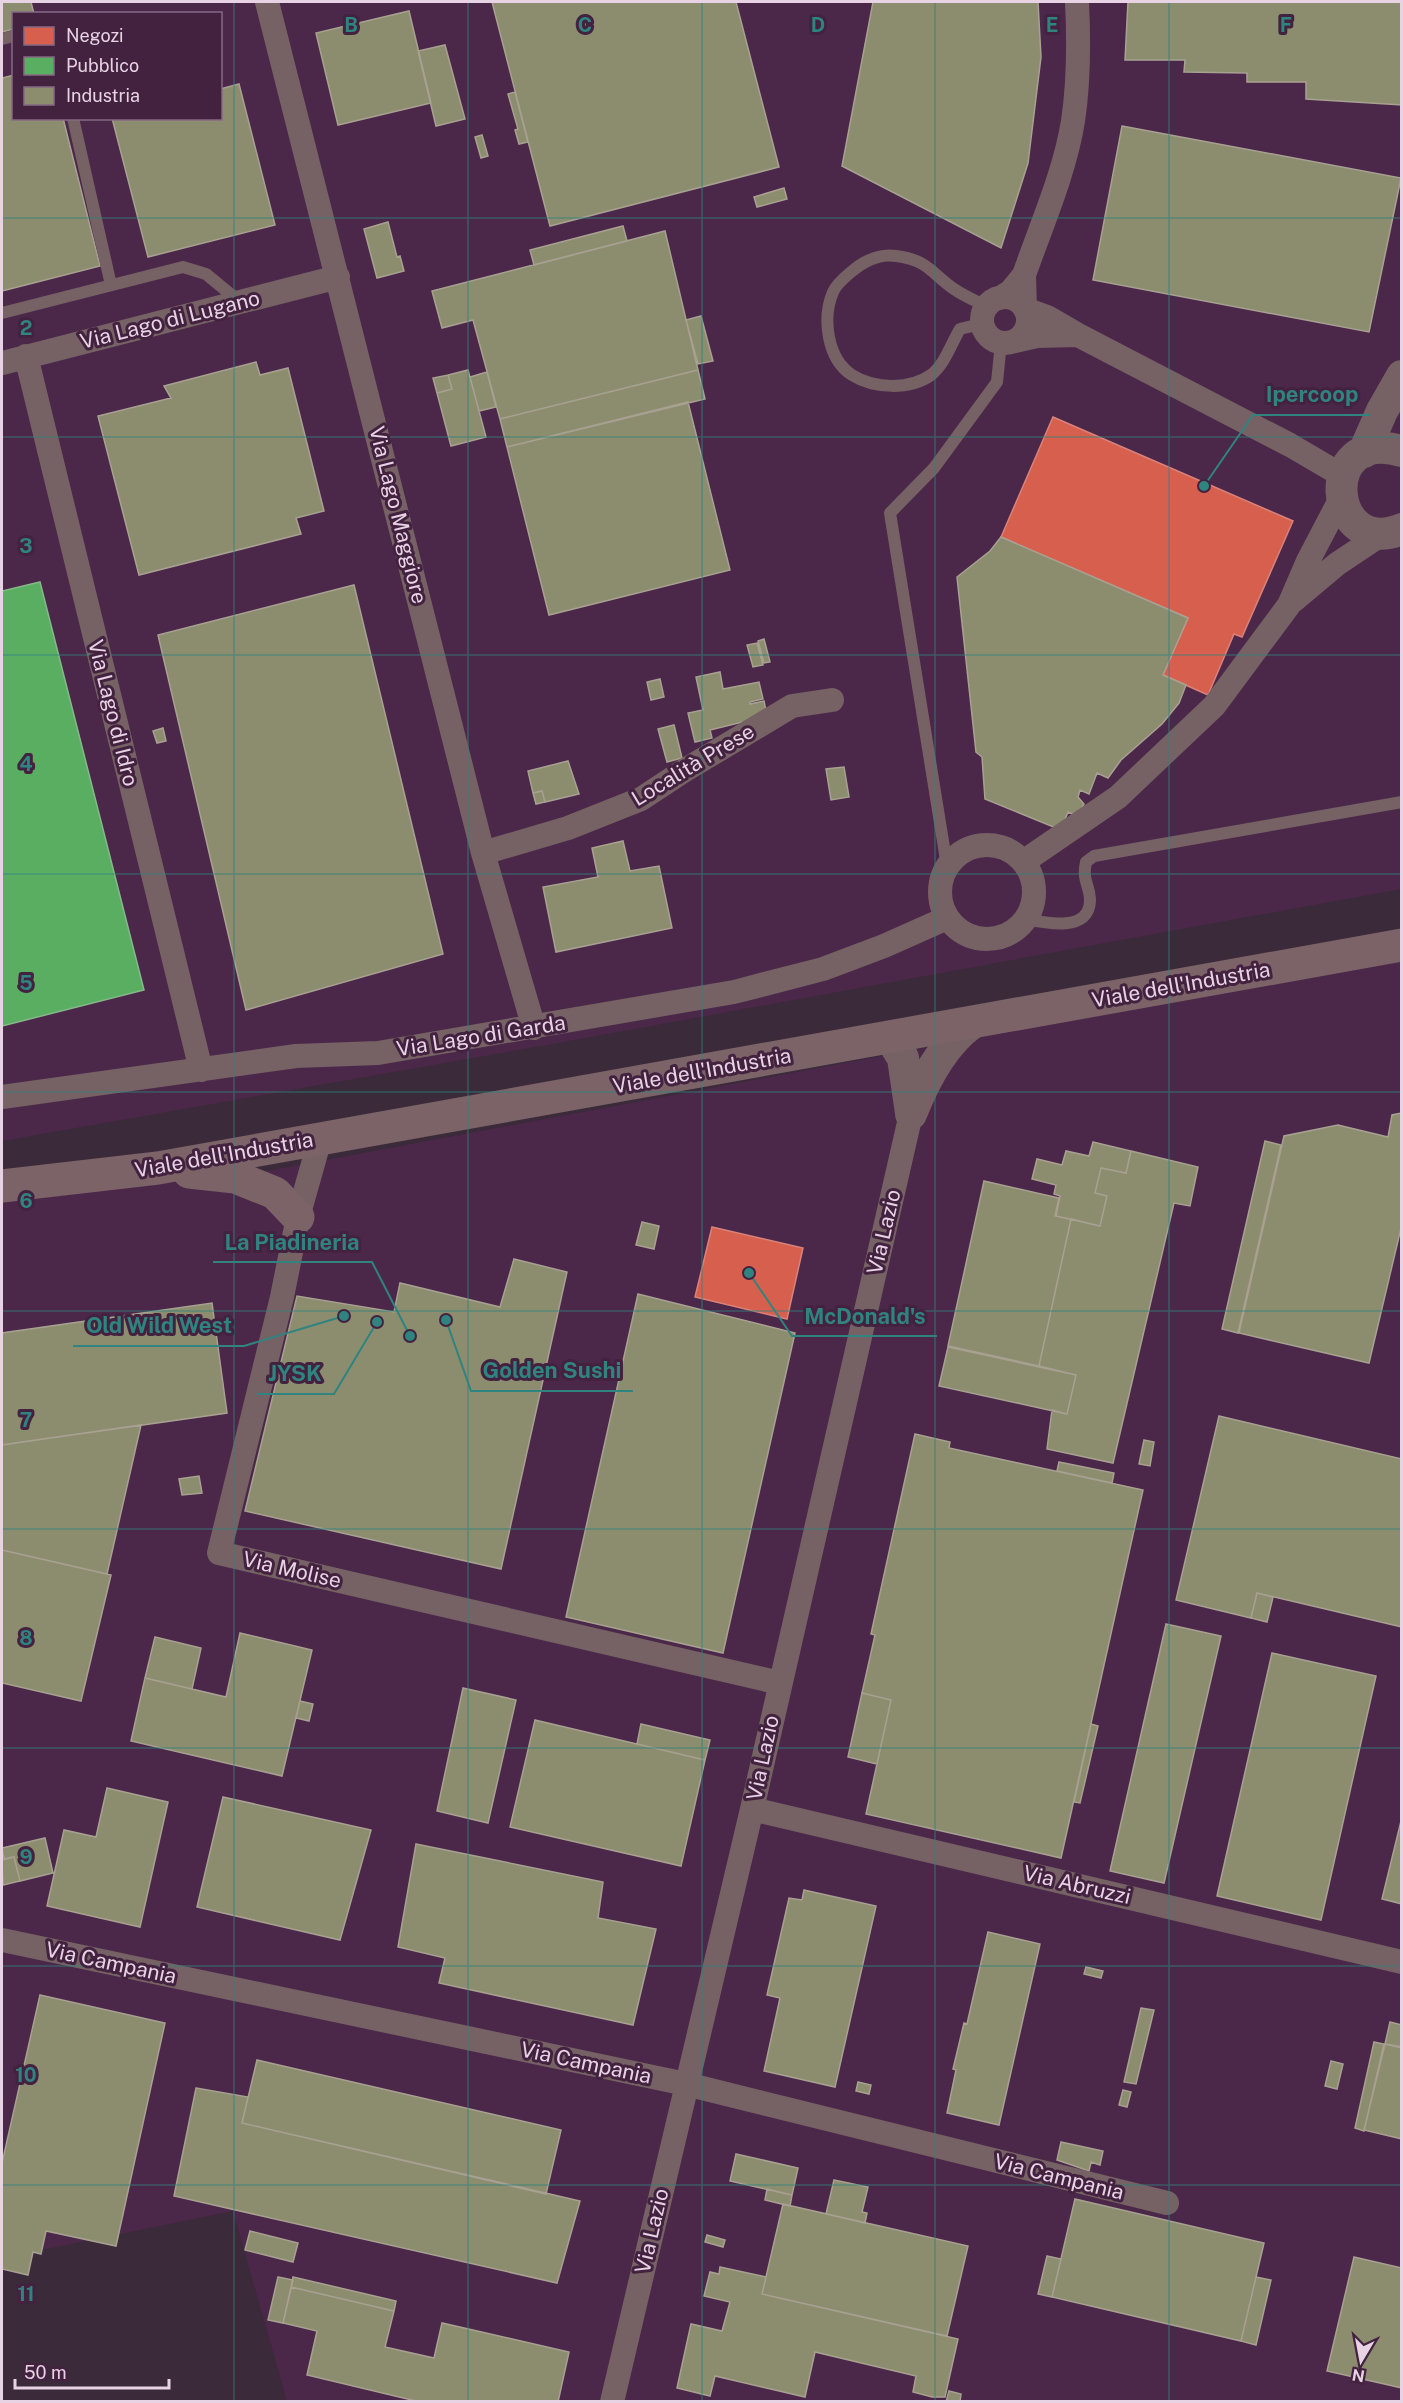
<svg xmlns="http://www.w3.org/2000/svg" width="1403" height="2403" viewBox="0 0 1403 2403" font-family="'Public Sans',sans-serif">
<rect width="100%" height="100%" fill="#3b2a3a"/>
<path fill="#4b2849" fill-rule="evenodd" d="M2,2H1401V889L541,1046L2,1141ZM14,14H220V118H14Z
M1401,959V2401H287L233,2211L2,2258V1186L235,1177Z"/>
<path fill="#d6604d" stroke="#db827b" stroke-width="1.5" d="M1053,417L1293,521L1242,637L1234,634L1208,695L1163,675L1188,618L1001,537Z
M712,1227L803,1248L787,1319L695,1297Z"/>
<path fill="#5aae61" stroke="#85b989" stroke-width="1.5" d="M40,582L144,990L2,1026V591Z"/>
<path fill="#8c8c6e" stroke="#a8a192" stroke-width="1.5" d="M2,2H31L34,14H14V29L2,32Z
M492,2H736L779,167L550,226Z
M873,2H1038L1041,57L1028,163L1001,248L842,166Z
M1128,2H1402V105L1306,99V82H1247V73L1184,72L1185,60H1125Z
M409,11L431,103L338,125L316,33Z
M445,45L465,119L436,126L418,51Z
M14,75V118H63L100,266L2,291V78Z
M239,84L275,225L148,257L112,118H220V89Z
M515,92L528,142L519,144L515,130L518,129L508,94Z
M1122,126L1401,178L1369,332L1093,280Z
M482,135L488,156L481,158L475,137Z
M784,188L787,199L757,207L754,197Z
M388,222L397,257L400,256L404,271L377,278L364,229Z
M623,226L627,241L534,265L530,250Z
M665,231L698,370L500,419L473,320L442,328L432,291Z
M701,316L713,361L698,364L686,320Z
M256,362L260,375L288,368L324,511L296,518L301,534L139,575L98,416L171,398L164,386Z
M468,370L486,437L451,446L437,393L452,389L448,375Z
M698,370L705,399L507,447L500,419Z
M487,372L496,407L479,411L470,377Z
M448,375L452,389L437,393L433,378Z
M688,402L730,570L549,615L507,447Z
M1001,537L1188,618L1163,675L1186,685L1179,703L1162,724L1121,760L1108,778L1097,773L1089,794L1080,790L1078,797L1084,804L1077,816L1068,812L1061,830L985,799L982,757L976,752L957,577L990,551Z
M354,585L443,954L246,1010L158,635Z
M764,639L770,662L764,663L758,641Z
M757,643L763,665L753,667L747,645Z
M720,672L723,689L759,682L763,699L750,702V704L764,701L767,716L710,730L712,738L695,742L688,713L703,710L696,677Z
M660,679L664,697L651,700L647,682Z
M674,725L682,758L667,762L658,729Z
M163,728L166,741L157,743L153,731Z
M568,761L579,794L545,802L542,791L533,793L528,771Z
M844,767L849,797L831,800L826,769Z
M542,791L545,802L536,804L533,793Z
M623,841L630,871L659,866L672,928L556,952L543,887L598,877L592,848Z
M1402,1113V1224L1369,1363L1239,1333L1284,1136L1338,1125L1388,1137L1392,1115Z
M1265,1141L1281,1145L1238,1333L1222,1329Z
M1093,1142L1131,1151L1126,1173L1101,1168L1095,1193L1107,1196L1100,1226L1056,1216L1060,1196L1054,1194L1056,1185L1032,1179L1037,1159L1062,1165L1066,1151L1089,1156Z
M1131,1151L1198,1167L1190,1206L1174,1203L1113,1463L1047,1449L1052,1410L1067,1414L1076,1375L1039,1366L1071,1219L1100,1226L1107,1196L1095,1193L1101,1168L1126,1173Z
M984,1181L1059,1198L1055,1216L1071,1219L1039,1366L948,1346Z
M642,1222L659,1226L654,1249L636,1245Z
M514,1259L567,1272L501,1569L245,1511L297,1296L394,1312L400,1283L500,1307Z
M638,1294L795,1333L723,1653L566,1617Z
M212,1303L227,1413L2,1445V1333Z
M948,1347L1076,1375L1067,1414L939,1386Z
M1219,1416L1402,1459V1627L1257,1593L1251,1618L1176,1600Z
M141,1425L107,1574L2,1550V1445Z
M915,1434L950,1442L949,1448L1143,1490L1061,1858L866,1814L891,1700L862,1693L875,1635L871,1634Z
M1144,1440L1154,1442L1150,1466L1139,1464Z
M1059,1462L1114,1473L1112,1483L1057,1471Z
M199,1476L202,1493L182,1495L179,1479Z
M2,1550L111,1575L81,1701L2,1683Z
M1257,1593L1273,1597L1267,1622L1251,1618Z
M1166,1624L1221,1636L1164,1883L1110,1871Z
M240,1633L312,1650L282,1776L131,1741L145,1678L226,1697Z
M155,1637L201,1648L192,1689L145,1678Z
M1272,1653L1376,1676L1321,1920L1217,1896Z
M463,1688L516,1700L488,1823L437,1811Z
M862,1693L891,1700L877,1764L848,1757Z
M300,1701L313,1704L309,1721L296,1718Z
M535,1720L705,1760L681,1866L510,1827Z
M641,1724L710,1740L705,1760L637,1744Z
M1091,1724L1098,1726L1080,1803L1074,1802Z
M107,1788L168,1802L140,1927L47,1906L64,1830L96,1837Z
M223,1797L371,1830L340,1940L197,1907Z
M1402,1817V1904L1382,1899Z
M45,1838L53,1873L20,1881L14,1857L4,1859L2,1848Z
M416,1844L603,1882L598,1918L656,1929L633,2025L439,1983L445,1958L398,1947Z
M14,1857L20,1881L3,1885L2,1860Z
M804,1890L876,1906L835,2087L764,2071L780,1998L767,1995L789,1898L802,1900Z
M988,1932L1040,1944L999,2125L947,2113L956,2070L953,2069L964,2023L967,2024Z
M1086,1967L1103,1971L1101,1978L1084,1974Z
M40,1995L165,2023L116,2246L46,2231L41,2254L33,2252L28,2275L2,2269V2163Z
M1141,2008L1154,2010L1136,2084L1124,2082Z
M1390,2022L1402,2025V2047L1385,2044Z
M1374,2042L1384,2044L1364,2131L1355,2128Z
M1385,2044L1402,2048V2139L1364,2130Z
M257,2060L561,2130L546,2194L242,2123Z
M1331,2061L1343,2064L1337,2089L1325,2086Z
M858,2082L871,2085L869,2094L856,2091Z
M196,2088L248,2097L242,2123L580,2201L557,2283L174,2196Z
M1123,2090L1131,2092L1127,2107L1119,2105Z
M1061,2142L1103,2151L1100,2165L1091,2162L1089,2171L1057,2160Z
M736,2154L798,2168L792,2195L730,2181Z
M834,2180L868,2187L862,2212L867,2213L865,2223L826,2214Z
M767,2189L792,2195L790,2206L765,2200Z
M1075,2199L1264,2243L1241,2341L1052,2297Z
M783,2204L968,2246L947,2336L762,2294Z
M250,2231L298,2243L293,2262L245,2250Z
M707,2235L725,2240L723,2247L705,2242Z
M1047,2256L1061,2259L1052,2297L1038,2294Z
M1354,2257L1402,2268V2388L1327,2371Z
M720,2267L766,2277L762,2294L958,2339L945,2397H932L913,2392L916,2376L815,2352L805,2397L715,2376L710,2396L677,2388L691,2324L722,2331L730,2302L704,2296L710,2272L719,2274Z
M278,2277L293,2280L283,2323L268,2320Z
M293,2277L396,2301L394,2311L291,2287Z
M1256,2277L1271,2280L1256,2345L1241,2341Z
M291,2287L394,2311L385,2347L434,2358L442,2323L569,2352L558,2402H420L307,2375L317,2331L283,2323Z
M949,2391L961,2394L960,2402H946Z"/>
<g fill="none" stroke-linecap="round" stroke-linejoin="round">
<path stroke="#766264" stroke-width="12" d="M2,39L14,36
M73,118L111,285
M2,313L183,267L206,274L240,302
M983,329L972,326L960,329C951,344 945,364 931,375C910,390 874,389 852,375C827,359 822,318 833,292C836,285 845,277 851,272C864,261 879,253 896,256C928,260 931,273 954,289C964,296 976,301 986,306
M947,866L890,513L934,468L997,382L1001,343
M1026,919C1045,923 1091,933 1090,899C1089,883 1082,881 1086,862L1094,856L1402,802"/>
<path stroke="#766264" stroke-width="24" d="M267,2L483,853L534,1028
M1024,275C1041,226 1065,172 1073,121C1079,81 1079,42 1077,2
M982 320a23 23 0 1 1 46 0a23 23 0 1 1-46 0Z
M1000,298L1011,291L1024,275L1025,309L1047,317L1078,335L1037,336L1015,341
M1078,335L1290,445L1343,476
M26,356L201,1070
M2,363L338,277
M1293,601L1337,564L1382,534
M940 892a47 47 0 1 1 94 0a47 47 0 1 1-94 0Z
M483,853L568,828L641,799L685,770L792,706L832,700
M1023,862L1118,797L1214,706L1289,605L1308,561L1341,498
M2,1097L296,1056L378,1053L734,992L823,969L884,946L947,918
M320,1139L298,1217L282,1297L219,1553L780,1683
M752,1809L1402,1962
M2,1940L686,2084L1167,2203
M612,2402L752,1809L911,1114"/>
<path stroke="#766264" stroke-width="32" d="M1402,451C1315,426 1328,560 1402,529
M1364,452L1382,411L1402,376
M890,1037L903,1058L911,1113
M911,1114C924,1081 942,1045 971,1024"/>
<path stroke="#7b6367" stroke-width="33" d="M189,1172L235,1177L275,1193L298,1217
M2,1186L158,1168L1402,945"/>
</g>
<path fill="none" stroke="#308480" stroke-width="1.5" stroke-opacity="0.55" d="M234,2V2402M468,2V2402M702,2V2402M935,2V2402M1169,2V2402M2,218H1402M2,437H1402M2,655H1402M2,874H1402M2,1092H1402M2,1311H1402M2,1529H1402M2,1748H1402M2,1966H1402M2,2185H1402"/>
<g text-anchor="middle" stroke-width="6" stroke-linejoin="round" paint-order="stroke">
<g font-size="21" fill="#e8d3e5" stroke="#432240">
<text transform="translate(170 320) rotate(-14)" y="7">Via Lago di Lugano</text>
<text transform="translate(398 515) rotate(76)" y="7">Via Lago Maggiore</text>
<text transform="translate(113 713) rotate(76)" y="7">Via Lago di Idro</text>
<text transform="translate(693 765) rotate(-31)" y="7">Località Prese</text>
<text transform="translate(1181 985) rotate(-10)" y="7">Viale dell'Industria</text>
<text transform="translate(481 1036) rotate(-9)" y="7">Via Lago di Garda</text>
<text transform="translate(702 1071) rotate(-10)" y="7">Viale dell'Industria</text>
<text transform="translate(224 1155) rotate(-10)" y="7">Viale dell'Industria</text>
<text transform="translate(884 1232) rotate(-77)" y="7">Via Lazio</text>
<text transform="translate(292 1570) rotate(13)" y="7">Via Molise</text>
<text transform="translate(763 1758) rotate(-78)" y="7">Via Lazio</text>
<text transform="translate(1077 1885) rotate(13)" y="7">Via Abruzzi</text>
<text transform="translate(111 1963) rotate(12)" y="7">Via Campania</text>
<text transform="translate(586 2063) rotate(12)" y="7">Via Campania</text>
<text transform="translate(1059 2177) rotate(14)" y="7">Via Campania</text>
<text transform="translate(652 2231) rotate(-77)" y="7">Via Lazio</text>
</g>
</g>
<g font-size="20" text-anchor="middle" font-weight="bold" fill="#308480" stroke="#432240" stroke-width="6" stroke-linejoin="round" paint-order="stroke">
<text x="351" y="32">B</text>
<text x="585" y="32">C</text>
<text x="818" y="32">D</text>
<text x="1052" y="32">E</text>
<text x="1286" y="32">F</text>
<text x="26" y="335">2</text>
<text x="26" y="553">3</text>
<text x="26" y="771">4</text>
<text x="26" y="990">5</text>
<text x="26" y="1208">6</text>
<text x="26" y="1427">7</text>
<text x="26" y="1645">8</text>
<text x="26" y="1864">9</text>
<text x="26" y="2082">10</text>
<text x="26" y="2301">11</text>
</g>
<path fill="none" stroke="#308480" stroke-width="2" d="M1204 486L1253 415H1370M410 1336L372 1262H213M749 1273L792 1336H937M344 1316L244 1346H73M446 1320L471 1391H633M377 1322L334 1394H257"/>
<g fill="#308480" stroke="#432240" stroke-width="2">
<circle cx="1204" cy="486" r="6"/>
<circle cx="410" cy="1336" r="6"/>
<circle cx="749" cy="1273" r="6"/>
<circle cx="344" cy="1316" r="6"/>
<circle cx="446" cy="1320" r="6"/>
<circle cx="377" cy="1322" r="6"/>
</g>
<g font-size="22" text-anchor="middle" font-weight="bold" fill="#308480" stroke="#432240" stroke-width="6" stroke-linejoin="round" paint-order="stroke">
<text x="1312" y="402">Ipercoop</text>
<text x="292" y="1250">La Piadineria</text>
<text x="865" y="1324">McDonald's</text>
<text x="159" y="1333">Old Wild West</text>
<text x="552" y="1378">Golden Sushi</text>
<text x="295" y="1381">JYSK</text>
</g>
<rect width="1403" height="2403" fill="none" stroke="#e8d3e5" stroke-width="6"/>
<rect x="12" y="12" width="210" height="108" fill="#432240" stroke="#856982" stroke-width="1.5"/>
<rect x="24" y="27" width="30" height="18" fill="#d6604d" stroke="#856982" stroke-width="1.5"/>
<text x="66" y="42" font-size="18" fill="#e8d3e5">Negozi</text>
<rect x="24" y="57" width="30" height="18" fill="#5aae61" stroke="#856982" stroke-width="1.5"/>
<text x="66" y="72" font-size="18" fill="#e8d3e5">Pubblico</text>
<rect x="24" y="87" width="30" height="18" fill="#8c8c6e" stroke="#856982" stroke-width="1.5"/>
<text x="66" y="102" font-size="18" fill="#e8d3e5">Industria</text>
<g transform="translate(1361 2361) rotate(190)" stroke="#432240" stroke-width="4.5" paint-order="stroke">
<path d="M0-4.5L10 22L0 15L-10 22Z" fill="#e8d3e5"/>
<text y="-9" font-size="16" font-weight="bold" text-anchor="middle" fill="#e8d3e5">N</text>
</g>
<path d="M15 2379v9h154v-9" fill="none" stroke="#e8d3e5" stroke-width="3"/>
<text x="24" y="2379" font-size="18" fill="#e8d3e5" stroke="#432240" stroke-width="4.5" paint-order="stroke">50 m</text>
</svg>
